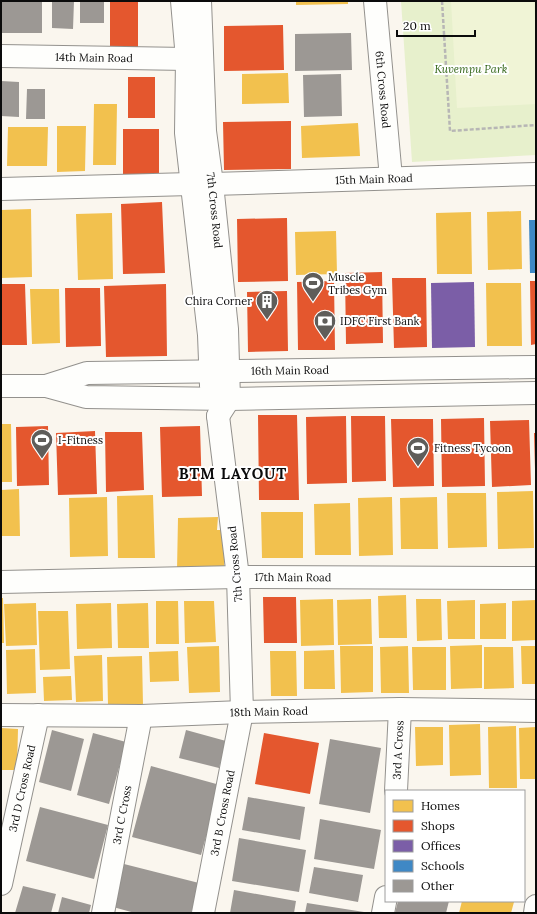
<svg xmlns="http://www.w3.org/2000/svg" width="537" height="914" viewBox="0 0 537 914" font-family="Lora,serif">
<rect width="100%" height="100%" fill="#faf6ee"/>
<path fill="#e7f0cc" d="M401,1H536V155L412,162Z"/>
<path fill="#f0f4d6" d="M451,1H534L536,43V104L457,108Z"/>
<path fill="#f2c14e" d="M296,1H348V4L296,5Z
M288,73L289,103L242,104V74Z
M94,104H117L116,165H93Z
M358,123L360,156L302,158L301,126Z
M57,126H86L85,171L57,172Z
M8,127H48L47,166H7Z
M31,209L32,277L1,278V210Z
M521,211L522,269L488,270L487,212Z
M471,212L472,274H437L436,213Z
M112,213L113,279L78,280L76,214Z
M336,231L337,274L296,275L295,232Z
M486,283H521L522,346H487Z
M30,289H59L60,343L32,344Z
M1,424H11L12,482H1Z
M19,489L20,536H1V490Z
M533,491L534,548L498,549L497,492Z
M447,493H486L487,547L448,548Z
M153,495L155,558H118L117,496Z
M107,497L108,556L70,557L69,498Z
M392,497L393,555L359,556L358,498Z
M437,497L438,549H401L400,498Z
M350,503L351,555H315L314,504Z
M261,512H303V558H262Z
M218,517L217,530H224V571L177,570L178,518Z
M406,595L407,638H379L378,596Z
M1,598H3L4,643H1Z
M333,599L334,645L301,646L300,600Z
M371,599L372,644L338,645L337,600Z
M416,599H441L442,640L417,641Z
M475,600V639H448L447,601Z
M536,600V640L512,641V601Z
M156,601H178L179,644H156Z
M184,601H214L216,642L185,643Z
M36,603L37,645L6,646L4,604Z
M111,603L112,648L77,649L76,604Z
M148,603L149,648H118L117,604Z
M506,603V639H480V604Z
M38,611H68L70,669L40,670Z
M482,645V688L451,689L450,646Z
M219,646L220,692L189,693L187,647Z
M340,646H373V692L341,693Z
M408,646L409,693H381L380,647Z
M521,646H536V684H522Z
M412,647H446V690H413Z
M484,647H513L514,688L484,689Z
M35,649L36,693L7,694L6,650Z
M334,650L335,689H304V651Z
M178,651L179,681L150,682L149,652Z
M270,651H296L297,696H271Z
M102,655L103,701L76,702L74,656Z
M142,656L143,705H108L107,657Z
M71,676L72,700L44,701L43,677Z
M480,724L481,775L450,776L449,725Z
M516,726L517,788H489L488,727Z
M415,727H443V765L416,766Z
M536,727V779H520L519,728Z
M1,728L18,729L17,770H1Z
M462,901H509L514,902L511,913H459Z"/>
<path fill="#e4572e" d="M110,1H138V47H110Z
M283,25L284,70L224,71V26Z
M128,77H155V118H128Z
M291,121V169L224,170L223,122Z
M123,129H159V179H123Z
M162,202L165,273L123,274L121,204Z
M287,218L288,281L238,282L237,219Z
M382,272L383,343L346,344L345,273Z
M392,278H426L427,347L394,348Z
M334,281L335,350H298L297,282Z
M530,281H536V344L531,345Z
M1,284H25L27,345H1Z
M166,284L167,356L106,357L104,286Z
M65,288H100L101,346L66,347Z
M287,291L288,351L248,352L247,292Z
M258,415H297L299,500H259Z
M346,416L347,483L307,484L306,417Z
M351,416H385L386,481L352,482Z
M484,418L485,486L442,487L441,419Z
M391,419H433L434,486L393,487Z
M529,420L531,485L492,487L490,421Z
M48,426L49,485L17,486L16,427Z
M200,426L202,496L162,497L160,427Z
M95,431L97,494L58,495L56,433Z
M105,432H142L144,490L106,492Z
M534,433H536V469H535Z
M263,597H296L297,643H264Z
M264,733L319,743L310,794L255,784Z"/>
<path fill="#7b5ea7" d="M474,282L475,347L432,348L431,283Z"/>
<path fill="#3f88c5" d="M529,220H536V273H530Z"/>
<path fill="#9c9894" d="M1,1H42V33H1Z
M52,1H74L73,29L52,28Z
M80,1H104V23H80Z
M351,33L352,70L295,71V34Z
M341,74L342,116L304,117L303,75Z
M1,81L19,82V117L1,116Z
M27,89H45V119H26Z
M52,730L84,739L71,791L39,782Z
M186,730L226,741L219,768L179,758Z
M93,733L126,742L109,804L77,795Z
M330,739L381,748L370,813L319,804Z
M151,766L220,785L201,855L132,837Z
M248,797L305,807L300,840L242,830Z
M40,807L108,825L94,879L26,861Z
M320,819L381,830L374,869L314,859Z
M239,838L306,850L299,892L232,881Z
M124,864L199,883L191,913H135L113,907Z
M314,867L363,875L358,902L309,893Z
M23,886L56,894L51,913H15Z
M234,890L296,901L294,913H230Z
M62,897L91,905L89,913H58Z
M398,901H449L446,913H395Z
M307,903L364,912V913H305Z"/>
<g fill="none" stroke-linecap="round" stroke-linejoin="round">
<g stroke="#93918d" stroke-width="24">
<g id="minor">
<path id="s1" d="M375,1L391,178"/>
<path id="s2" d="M1,56L187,59"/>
<path id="s3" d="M212,184L536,174"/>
<path d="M1,189L191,184"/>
<path id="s4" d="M1,582L238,577L536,578"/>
<path id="s5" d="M1,715L141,716L242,712L400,709L536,711"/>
<path id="s6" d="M396,791L400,709"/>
<path id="s7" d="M1,884L38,715"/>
<path id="s8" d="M103,913L141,716"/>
<path id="s9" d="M203,913L242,712L238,577L218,416"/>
<path d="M383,913L386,897"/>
<path d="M535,913L536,906"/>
</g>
</g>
<g stroke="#93918d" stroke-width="24">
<g id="tertiary">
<path d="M182,1L187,59L186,133L209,335L211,386"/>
<path id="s10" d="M200,1L205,131L212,184L227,329L229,399L218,416"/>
<path d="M1,386H46L86,397L229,399L536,393"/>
<path id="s11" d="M46,386L87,373L536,367"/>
</g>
</g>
<path stroke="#b7b6b5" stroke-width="2.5" stroke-dasharray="4 2" stroke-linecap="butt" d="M442,1L450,131L536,125"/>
<use href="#minor" stroke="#fefefc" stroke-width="22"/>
<use href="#tertiary" stroke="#fefefc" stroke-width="22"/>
</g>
<defs>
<g id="stadium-pin" transform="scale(1.15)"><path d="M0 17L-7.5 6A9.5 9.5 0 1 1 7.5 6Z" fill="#5f5d5a" stroke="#fff"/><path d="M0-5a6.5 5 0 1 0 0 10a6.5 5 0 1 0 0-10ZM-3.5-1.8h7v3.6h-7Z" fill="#fff"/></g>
<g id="building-pin" transform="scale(1.15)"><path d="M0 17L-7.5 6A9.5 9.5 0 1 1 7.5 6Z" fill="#5f5d5a" stroke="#fff"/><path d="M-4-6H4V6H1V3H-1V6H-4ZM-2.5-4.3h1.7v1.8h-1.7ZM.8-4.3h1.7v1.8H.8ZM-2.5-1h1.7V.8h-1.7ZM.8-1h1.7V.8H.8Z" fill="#fff"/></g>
<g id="bank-pin" transform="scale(1.15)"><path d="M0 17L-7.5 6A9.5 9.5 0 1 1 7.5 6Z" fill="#5f5d5a" stroke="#fff"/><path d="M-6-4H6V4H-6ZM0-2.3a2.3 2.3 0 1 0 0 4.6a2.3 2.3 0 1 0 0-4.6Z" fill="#fff"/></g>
</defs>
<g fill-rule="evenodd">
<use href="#stadium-pin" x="313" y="283"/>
<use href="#building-pin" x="267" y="301"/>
<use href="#bank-pin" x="325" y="321"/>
<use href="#stadium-pin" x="42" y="440"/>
<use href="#stadium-pin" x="418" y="448"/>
</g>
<g text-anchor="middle" stroke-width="4" stroke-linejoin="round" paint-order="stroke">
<g font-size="11" fill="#0b0b0b" stroke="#fff">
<text dy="4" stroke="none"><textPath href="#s2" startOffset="93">14th Main Road</textPath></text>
<text dy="4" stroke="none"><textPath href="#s1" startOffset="89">6th Cross Road</textPath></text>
<text dy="4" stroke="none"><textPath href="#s3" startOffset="162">15th Main Road</textPath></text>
<text dy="4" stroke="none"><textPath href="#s10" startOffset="210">7th Cross Road</textPath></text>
<text dy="4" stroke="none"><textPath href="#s11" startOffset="246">16th Main Road</textPath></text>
<text transform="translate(235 564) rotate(-95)" y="4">7th Cross Road</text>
<text dy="4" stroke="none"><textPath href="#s4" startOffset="292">17th Main Road</textPath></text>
<text dy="4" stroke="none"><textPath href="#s5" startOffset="268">18th Main Road</textPath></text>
<text dy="4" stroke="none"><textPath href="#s6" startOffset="41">3rd A Cross</textPath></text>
<text dy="4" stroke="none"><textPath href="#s7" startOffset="98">3rd D Cross Road</textPath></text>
<text dy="4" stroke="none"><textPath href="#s9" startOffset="102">3rd B Cross Road</textPath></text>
<text dy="4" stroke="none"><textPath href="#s8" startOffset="100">3rd C Cross</textPath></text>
</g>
<g font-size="11" font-style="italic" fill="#336618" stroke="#fff">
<text x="471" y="73">Kuvempu Park</text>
</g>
<g font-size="11" fill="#0b0b0b" stroke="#fff" text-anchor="start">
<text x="328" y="281">Muscle<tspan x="328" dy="13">Tribes Gym</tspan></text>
<text x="252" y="305" text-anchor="end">Chira Corner</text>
<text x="340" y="325">IDFC First Bank</text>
<text x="58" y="444">I-Fitness</text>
<text x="434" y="452">Fitness Tycoon</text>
</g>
<g font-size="15" font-weight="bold" letter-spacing="1" fill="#0b0b0b" stroke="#fff">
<text x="233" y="479">BTM LAYOUT</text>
</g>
</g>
<rect width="537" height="914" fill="none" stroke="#0b0b0b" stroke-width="4"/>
<rect x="385" y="790" width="140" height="112" fill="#ffffff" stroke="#9d9d9d"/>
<rect x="393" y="800" width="20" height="12" fill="#f2c14e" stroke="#9d9d9d"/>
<text x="421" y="810" font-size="12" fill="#0b0b0b">Homes</text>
<rect x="393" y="820" width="20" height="12" fill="#e4572e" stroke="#9d9d9d"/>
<text x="421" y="830" font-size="12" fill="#0b0b0b">Shops</text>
<rect x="393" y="840" width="20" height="12" fill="#7b5ea7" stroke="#9d9d9d"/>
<text x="421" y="850" font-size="12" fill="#0b0b0b">Offices</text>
<rect x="393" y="860" width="20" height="12" fill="#3f88c5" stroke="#9d9d9d"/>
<text x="421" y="870" font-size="12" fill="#0b0b0b">Schools</text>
<rect x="393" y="880" width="20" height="12" fill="#9c9894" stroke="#9d9d9d"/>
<text x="421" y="890" font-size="12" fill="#0b0b0b">Other</text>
<path d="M397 30v6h78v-6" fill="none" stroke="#0b0b0b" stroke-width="2"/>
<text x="403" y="30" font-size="12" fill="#0b0b0b" stroke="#ffffff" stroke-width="3" paint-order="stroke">20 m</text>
</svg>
